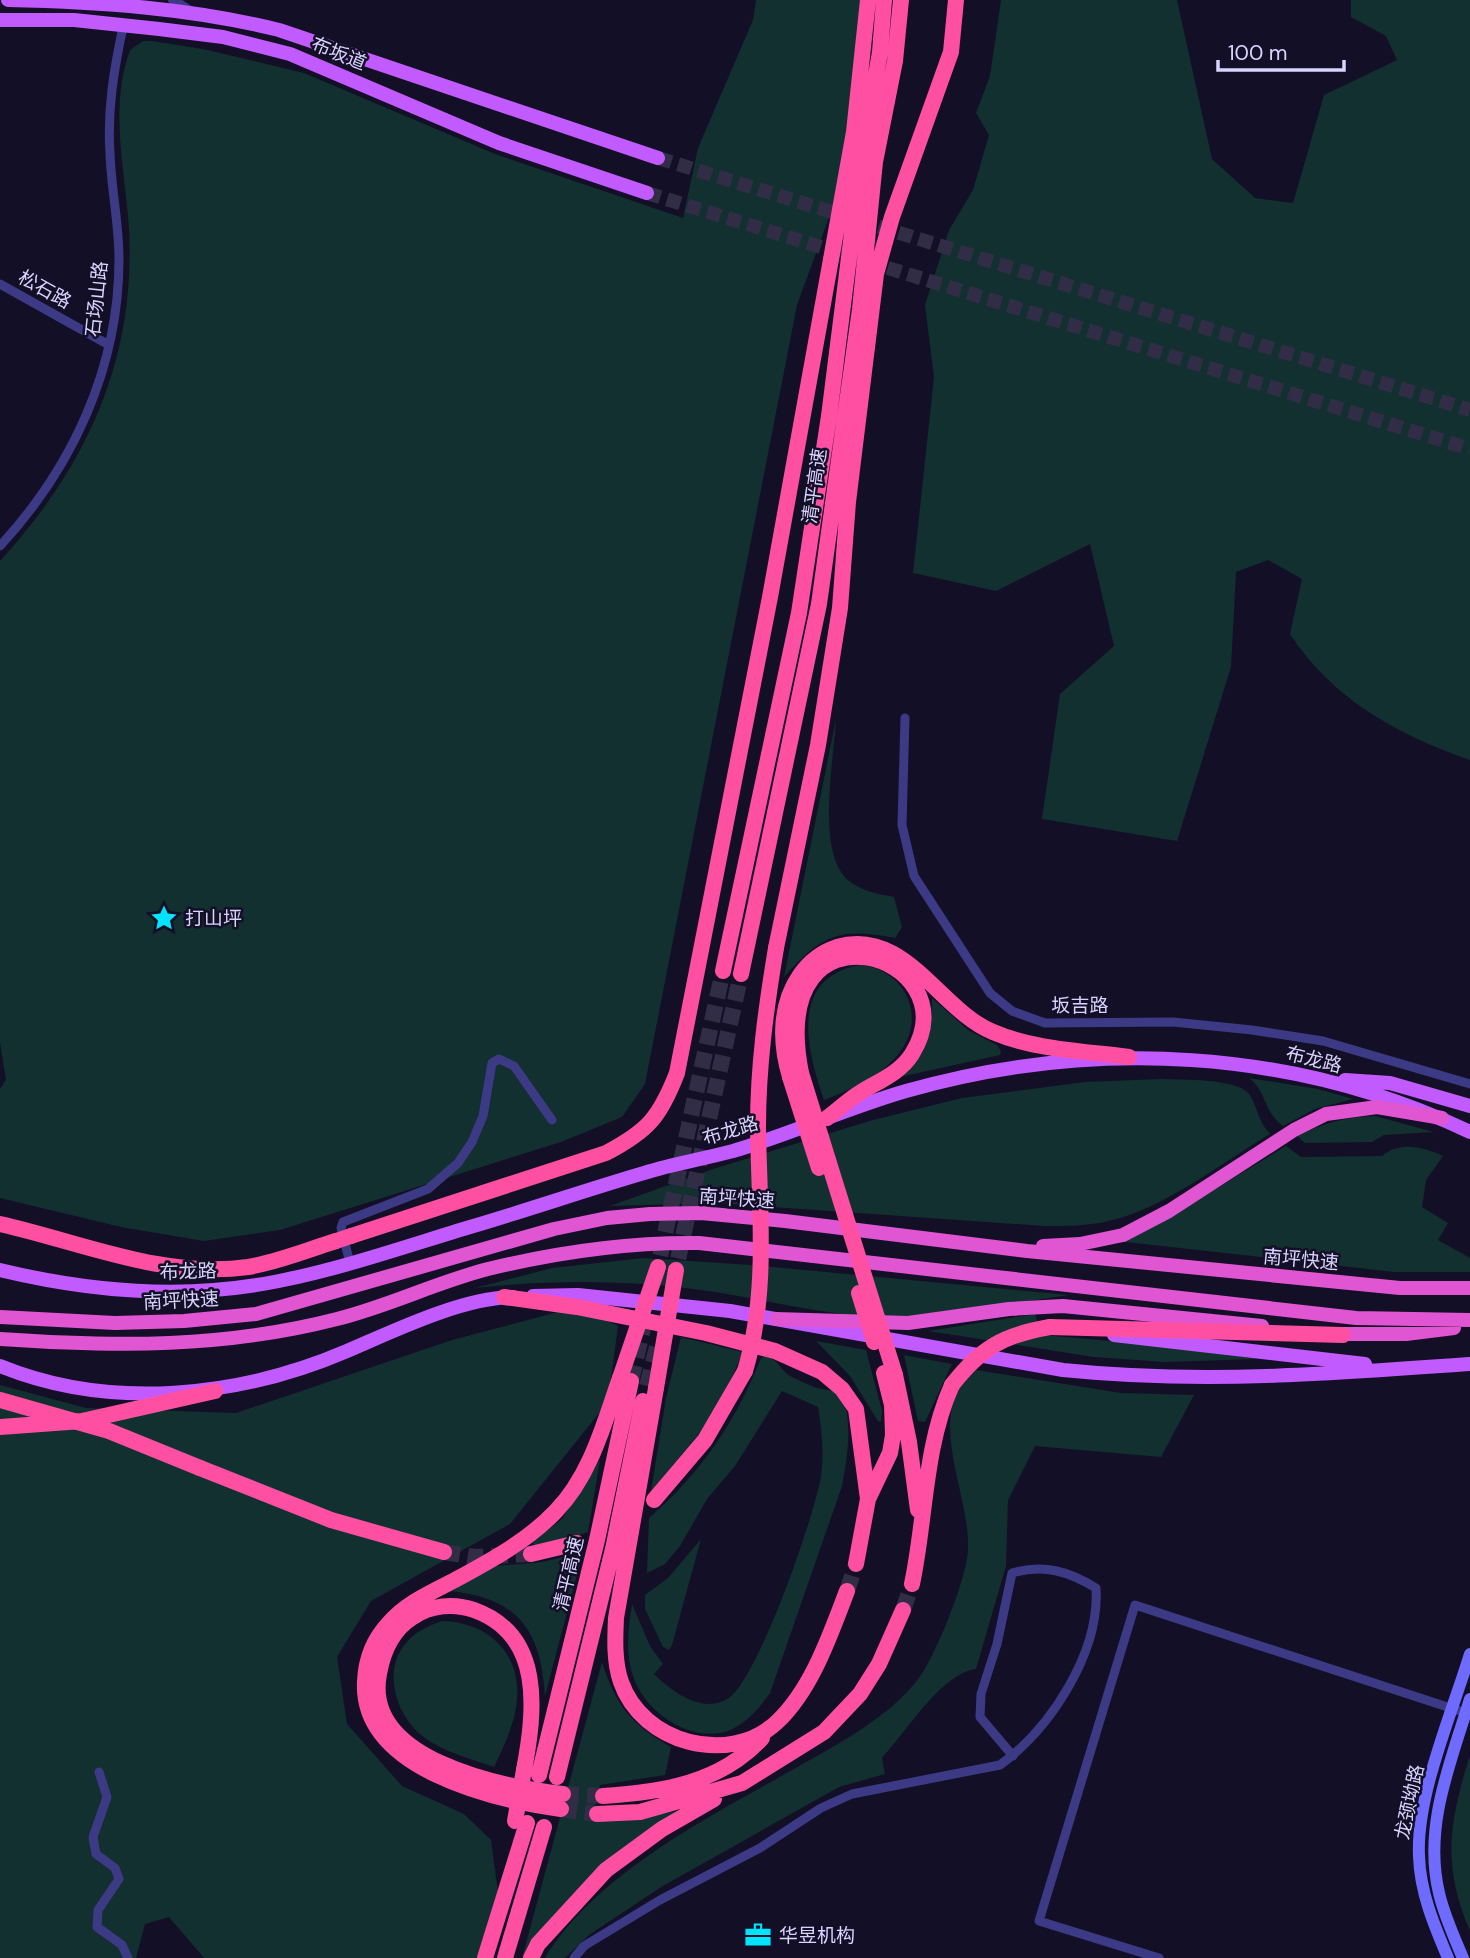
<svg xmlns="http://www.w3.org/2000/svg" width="1470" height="1958" viewBox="0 0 1470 1958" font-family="'DM Sans','Noto Sans SC',sans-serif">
<rect width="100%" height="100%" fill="#130f26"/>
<path fill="#12302f" d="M756,0H861L849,133L834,204L797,305L645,1084L622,1117L561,1142L280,1230L204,1241L121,1227L0,1198V1089L6,1080L0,1043V561C87,466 136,359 129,229C125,169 109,108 130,50L143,41H152L203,49L304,73L495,154L683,218L698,148L753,20Z
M1001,0H1177L1212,159L1255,198L1293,203L1324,95L1397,60L1386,36L1351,17V0H1470V760C1398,735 1332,699 1290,634L1302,579L1268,560L1236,572L1231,667L1177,841L1042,819L1060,694L1114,646L1090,544L996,591L913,573L934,377L925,305L949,230L973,190L989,135L976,113L990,76Z
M836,719C834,760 815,853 849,881C862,891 878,894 894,897L902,927L895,938C838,927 822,935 784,977Z
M859,965C899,967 926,1009 904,1046C887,1074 853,1089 824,1100C807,1051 788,979 859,965Z
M932,998L968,1030L997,1045L1001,1051L1000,1055L900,1077C928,1048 931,1038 932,998Z
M1249,1078L1318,1089L1353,1099L1315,1109L1283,1126C1264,1113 1266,1090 1249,1078Z
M1161,1079C1181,1080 1237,1078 1249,1094C1258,1107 1258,1122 1270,1134C1222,1163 1163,1209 1109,1221C1087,1226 1066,1226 1044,1226L717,1203L610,1206L713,1169L873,1120L962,1098L1085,1082Z
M1375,1116L1434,1132L1384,1135L1372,1142L1305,1143L1297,1136C1324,1123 1345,1117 1375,1116Z
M1286,1146L1301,1157L1382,1156C1400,1141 1423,1147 1443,1156L1426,1180L1422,1207L1448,1223L1438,1240L1470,1258V1272H1394L1117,1241L1183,1209Z
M643,1258L752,1265L1069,1295C1012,1303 953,1316 895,1317C828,1318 759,1297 694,1289C620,1280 549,1280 475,1288L552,1268Z
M577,1307L618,1326L608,1402L510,1524L371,1601L337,1657L347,1724L402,1786L464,1814L491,1840L499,1900L479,1958H204L169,1917L145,1924L136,1958H0V1385L86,1408L236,1413L452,1340Z
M1035,1314L1042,1335L1180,1347L1258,1359L1164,1362L1094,1357L928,1331Z
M681,1337L743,1352L716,1414L651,1491L666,1398Z
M816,1341L866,1350L882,1411L881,1422L878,1421L850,1376Z
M904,1355L952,1364L925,1422L918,1421Z
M767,1356C778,1359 781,1372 792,1377C800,1381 809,1385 817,1388C822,1390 829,1389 833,1391C858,1403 846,1465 842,1486L770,1693C758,1710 742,1729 720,1733C685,1739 646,1711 634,1679C625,1655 628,1630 632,1604L650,1646L663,1664L654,1674C672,1692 705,1716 730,1697C759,1675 815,1515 821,1476C824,1453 822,1430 818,1407L782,1391L735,1466L707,1499L680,1546L665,1564L647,1573L649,1518C701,1473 736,1421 761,1358Z
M976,1370L1121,1393L1194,1395L1161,1457L1035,1446L1008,1500L1006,1566L976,1669C943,1672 905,1733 882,1758L885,1774L839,1787L661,1887L589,1935L565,1958H545C598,1871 715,1814 801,1765C843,1741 889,1717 919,1678C936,1655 967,1578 968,1550C970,1500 937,1440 956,1394C960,1385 969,1377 976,1370Z
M600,1460L588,1532L538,1548L532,1543L562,1519Z
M701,1539L672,1645L669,1650L663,1647L645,1609V1595L668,1578Z
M583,1552L545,1696C541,1630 518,1598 450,1591L495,1566L542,1562Z
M442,1621C487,1622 521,1652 517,1700C515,1723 504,1746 494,1767C471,1759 444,1752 425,1738C397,1718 381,1671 406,1643C416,1631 428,1626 442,1621Z
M602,1662C616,1706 631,1724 671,1747L665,1775L600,1785L592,1819L695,1810L587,1890L522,1958Z
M1469,1758H1470V1931C1442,1866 1449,1824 1469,1758Z"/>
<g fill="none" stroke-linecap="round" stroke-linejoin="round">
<path stroke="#312d47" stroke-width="14" stroke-dasharray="14 7" stroke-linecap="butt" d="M658,158L1470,410
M647,193L1470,449"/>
<path stroke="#312d47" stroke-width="16" stroke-dasharray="16 8" stroke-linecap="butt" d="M655,1279L723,971
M673,1282L741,974
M631,1381L643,1328
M647,1386L657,1347
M444,1552L475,1557L531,1554
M847,1591L856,1564
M903,1610L912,1584
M563,1794L603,1796
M561,1809L597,1814"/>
<path stroke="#3d3a85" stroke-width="9" d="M0,284L109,345
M0,546C73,467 119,367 119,259C119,223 111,188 110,153C107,110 114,69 123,27
M905,718L902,825L914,876L990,993L1012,1011L1045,1023L1173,1022L1252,1030L1323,1041L1470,1084
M350,1263L341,1228L343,1222L428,1189L458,1163L472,1142L483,1116L492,1063L499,1059L514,1066L552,1120
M99,1772L107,1797L93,1837L96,1854L115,1868L119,1879L98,1910L97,1927L122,1945L128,1958
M574,1958L584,1946L660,1900L760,1848L821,1808L852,1794L1000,1765C1051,1728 1100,1652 1096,1588C1068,1571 1044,1564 1012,1573L997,1644L981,1694L980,1717L1013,1756
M1159,1958L1039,1921L1135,1605L1466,1713"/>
<path stroke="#3d3a85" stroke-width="10" d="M173,0L190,11"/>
<path stroke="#6f6bff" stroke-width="12" d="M1448,1958C1434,1925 1420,1892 1419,1856C1416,1796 1452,1713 1470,1654
M1463,1958C1454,1937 1444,1915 1439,1893C1423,1826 1451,1762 1470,1699"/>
<path stroke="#c25bff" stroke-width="14" d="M8,0C99,2 190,8 279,30L658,158
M0,20H74L159,29L223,37L290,54L499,143L647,193
M1345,1080L1390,1083L1470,1106
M0,1270C91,1292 186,1300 279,1281C344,1268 407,1246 470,1227C528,1210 586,1190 644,1173C673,1164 703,1159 733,1151C791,1134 847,1108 906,1091C1093,1038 1293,1048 1470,1132
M533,1296L578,1295L730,1311L1063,1370C1199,1384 1334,1374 1470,1364
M1114,1335L1365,1364
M0,1366C110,1411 240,1397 347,1351C394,1331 461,1298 513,1297"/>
<path stroke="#e055d1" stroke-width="14" d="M1043,1246L1080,1244L1123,1235L1169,1211L1294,1130L1326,1114L1377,1107L1442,1118
M0,1317L115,1323L184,1321L256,1314L554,1229L607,1218L650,1214L701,1213L785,1221L1027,1251L1400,1288H1470
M776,1319L908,1323L1009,1309L1063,1306L1262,1326
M1334,1334H1406L1454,1328
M0,1339C116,1347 224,1348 337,1319C389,1306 437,1282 488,1269C558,1252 627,1242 699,1243L1356,1318L1470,1320"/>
<path stroke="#ff4fa3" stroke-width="16" d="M776,948L818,745L840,608L848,502L876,274L892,217L951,52L956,0
M723,971L799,613L829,416L861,162L880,52L884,0
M741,974L819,604L860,309L875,162L895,61L901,0
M801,1073C765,889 974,955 912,1054C900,1073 879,1081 861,1092C849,1099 838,1110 827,1118
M790,1077C780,1044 779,1005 800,975C809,962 822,952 837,947C905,927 939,1010 993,1032C1035,1050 1085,1051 1129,1057
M0,1224C81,1242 163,1279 248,1267C278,1262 307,1250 336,1241
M351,1236L606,1153C648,1131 660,1117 677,1073L770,597L854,132L868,0
M504,1297L577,1307L706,1333L775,1351L822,1372L842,1389L856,1409L868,1499
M1050,1327L1343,1335
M895,1375L909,1442L918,1510
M656,1388L616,1618C615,1639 614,1662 621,1682C642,1743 729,1767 777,1722C812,1689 830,1635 847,1591
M0,1427L82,1421L215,1391
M200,1468L331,1520L444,1552
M654,1500L705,1440L745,1371
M531,1554L577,1543
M856,1564L868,1499L890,1453L893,1435L892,1405L884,1373
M912,1584C926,1518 924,1447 952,1385
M524,1770C535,1711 544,1635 474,1610C454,1603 431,1605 413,1617C392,1630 383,1651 379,1674C362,1760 502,1787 563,1794
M539,1775L597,1540L631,1381
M557,1777L613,1549L643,1401
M603,1796C662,1792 720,1784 762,1738
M561,1809C494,1800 360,1769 365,1681C366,1659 374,1639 389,1623C406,1603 432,1592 455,1580C490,1561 529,1540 556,1511C591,1475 604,1423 620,1378
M597,1814L640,1812L742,1783L824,1732L860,1694L879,1664L903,1610
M485,1958L527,1823
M505,1958L544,1827
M531,1958L538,1944L606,1870L662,1829L714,1799"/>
<path stroke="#ff4fa3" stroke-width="16" d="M801,1073L895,1375
M790,1077L819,1168
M336,1241L351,1236
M859,1293L874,1342
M745,1371C769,1291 759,1209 758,1127C758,1066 766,1008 776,948
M620,1378L658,1267
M952,1385C981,1348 1003,1335 1050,1327
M656,1388L676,1270
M0,1400L109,1431L200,1468
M515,1821L524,1770"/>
</g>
<defs>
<g id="sight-bare" transform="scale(2.1)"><path d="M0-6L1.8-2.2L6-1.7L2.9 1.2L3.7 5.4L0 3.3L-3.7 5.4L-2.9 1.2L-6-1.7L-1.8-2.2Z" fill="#00e5ff" stroke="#130f26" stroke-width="2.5" paint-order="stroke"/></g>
<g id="office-bare" transform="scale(2.1)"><path d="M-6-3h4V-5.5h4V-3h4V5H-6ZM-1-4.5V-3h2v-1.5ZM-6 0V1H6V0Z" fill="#00e5ff" stroke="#130f26" stroke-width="2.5" paint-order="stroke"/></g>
</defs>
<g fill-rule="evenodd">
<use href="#sight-bare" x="164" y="918"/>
<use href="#office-bare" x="758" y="1935"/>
</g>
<g text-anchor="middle" stroke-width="5" stroke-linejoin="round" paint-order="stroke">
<g font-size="19" fill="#d9d4ff" stroke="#130f26">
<text transform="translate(339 53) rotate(22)" y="7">布坂道</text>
<text transform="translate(45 289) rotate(29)" y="7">松石路</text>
<text transform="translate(96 299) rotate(-84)" y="7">石场山路</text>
<text transform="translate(814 486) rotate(-82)" y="7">清平高速</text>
<text x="1080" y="1012">坂吉路</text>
<text transform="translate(1314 1059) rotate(14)" y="7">布龙路</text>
<text transform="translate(730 1130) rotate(-17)" y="7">布龙路</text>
<text transform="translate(737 1198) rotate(4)" y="7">南坪快速</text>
<text transform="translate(1301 1259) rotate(5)" y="7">南坪快速</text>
<text transform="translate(188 1271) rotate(-2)" y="7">布龙路</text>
<text transform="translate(181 1300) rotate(-3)" y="7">南坪快速</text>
<text transform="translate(568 1574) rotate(-77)" y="7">清平高速</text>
<text transform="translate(1409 1802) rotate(-78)" y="7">龙颈坳路</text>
</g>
<g font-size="19" fill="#d9d4ff" stroke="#130f26" text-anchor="start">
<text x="185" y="925">打山坪</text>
<text x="779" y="1942">华昱机构</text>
</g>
</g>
<path d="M1218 60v10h126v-10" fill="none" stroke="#d9d4ff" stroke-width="3.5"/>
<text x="1228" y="60" font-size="21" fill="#d9d4ff" stroke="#130f26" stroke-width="5" paint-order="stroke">100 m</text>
</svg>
